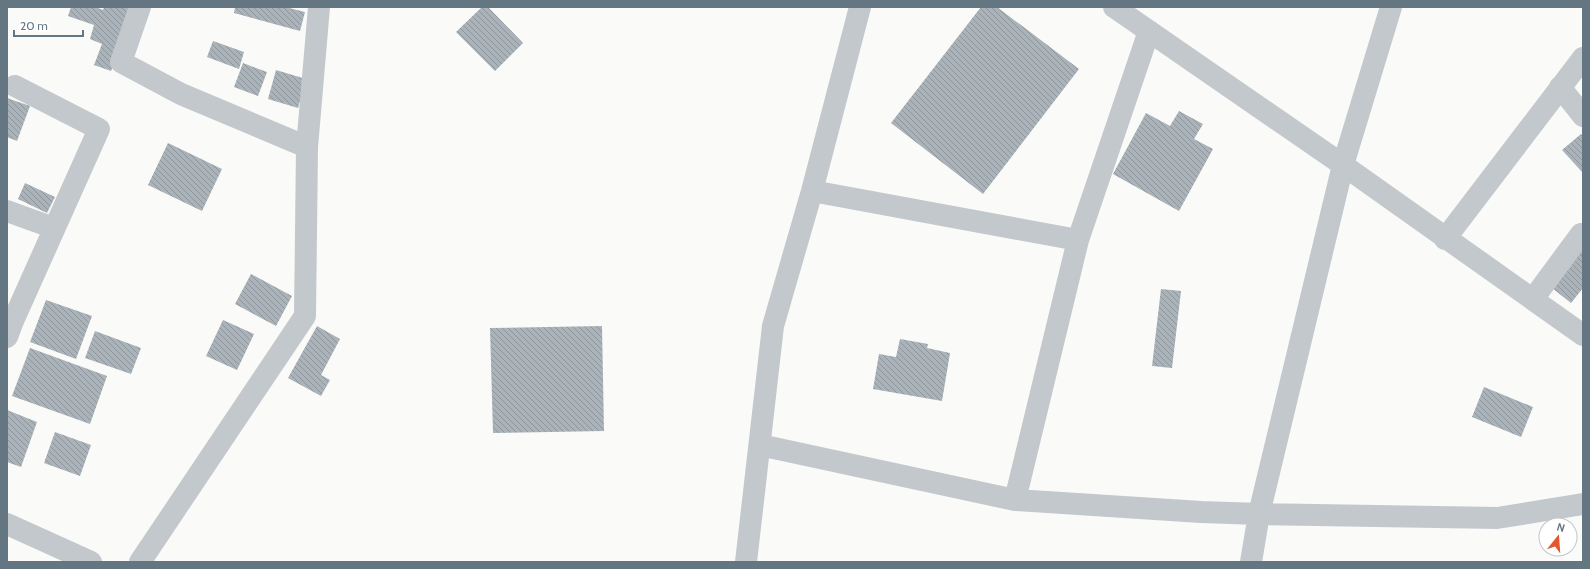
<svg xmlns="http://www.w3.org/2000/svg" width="1590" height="569" viewBox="0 0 1590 569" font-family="Cabin,sans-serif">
<defs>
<pattern id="building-back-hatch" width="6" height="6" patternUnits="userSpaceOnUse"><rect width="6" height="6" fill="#aab3b9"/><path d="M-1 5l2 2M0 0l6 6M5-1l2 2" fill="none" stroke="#8e969c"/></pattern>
</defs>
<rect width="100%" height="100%" fill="#fafaf8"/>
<path fill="url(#building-back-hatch)" d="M71,7H95L103,10L104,7H134L111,71L94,65L102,44L90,39L94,25L68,16Z
M235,7H285L305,12L300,31L234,13Z
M482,7H488L523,43L495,71L456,32Z
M981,7H997L1079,69L983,194L891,123Z
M213,41L244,52L239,69L207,57Z
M243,63L267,72L258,96L234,87Z
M276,70L306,79L298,108L268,99Z
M7,98L30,106L17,141L7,137Z
M1179,111L1203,124L1194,139L1213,149L1179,211L1113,174L1146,113L1170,126Z
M1581,134L1583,136V173L1562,150Z
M168,143L222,169L202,211L148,185Z
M25,183L55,197L47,213L18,199Z
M1583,248V288L1571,303L1552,288Z
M251,274L292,296L276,326L235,304Z
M1161,289L1181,291L1172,368L1152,366Z
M46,300L92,316L76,359L30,342Z
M223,320L254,334L237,370L206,356Z
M317,326L340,339L321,375L330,380L321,396L288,378Z
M602,326L604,431L493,433L490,328Z
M95,331L141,348L131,374L85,358Z
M900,339L928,344L927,348L950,353L942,401L873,389L879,354L896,357Z
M30,348L107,376L90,424L12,396Z
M1484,387L1533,407L1521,437L1472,417Z
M7,410L37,422L21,467L7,462Z
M55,432L91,445L80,476L44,463Z"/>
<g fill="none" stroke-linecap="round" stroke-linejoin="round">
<path stroke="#c3c8cc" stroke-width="22" d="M140,7L121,62L181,94L307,147
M1114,7L1343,165L1583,335
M1391,7L1343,165L1259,514L1497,518L1583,504
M1560,87L1583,116
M812,191L1078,240
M7,211L54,228
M1445,239L1583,58
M1533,299L1581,234L1583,235
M7,337L13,321L99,129L15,86
M760,445L1015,500L1201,512L1259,514L1251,562
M1015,500L1078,240L1149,31
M7,524L91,562
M140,562L305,316L307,147L319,7
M746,562L773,326L812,191L860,7"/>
</g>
<rect width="1590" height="569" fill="none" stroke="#657683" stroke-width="16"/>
<g transform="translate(1558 537) rotate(17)"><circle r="19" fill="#ffffff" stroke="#c1c8cd"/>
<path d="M0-3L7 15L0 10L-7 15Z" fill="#e4572e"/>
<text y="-6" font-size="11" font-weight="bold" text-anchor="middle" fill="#657683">N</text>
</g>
<path d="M14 30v6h69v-6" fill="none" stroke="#657683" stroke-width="2"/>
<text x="20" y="30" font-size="12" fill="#657683" stroke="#ffffff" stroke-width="3" paint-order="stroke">20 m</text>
</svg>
